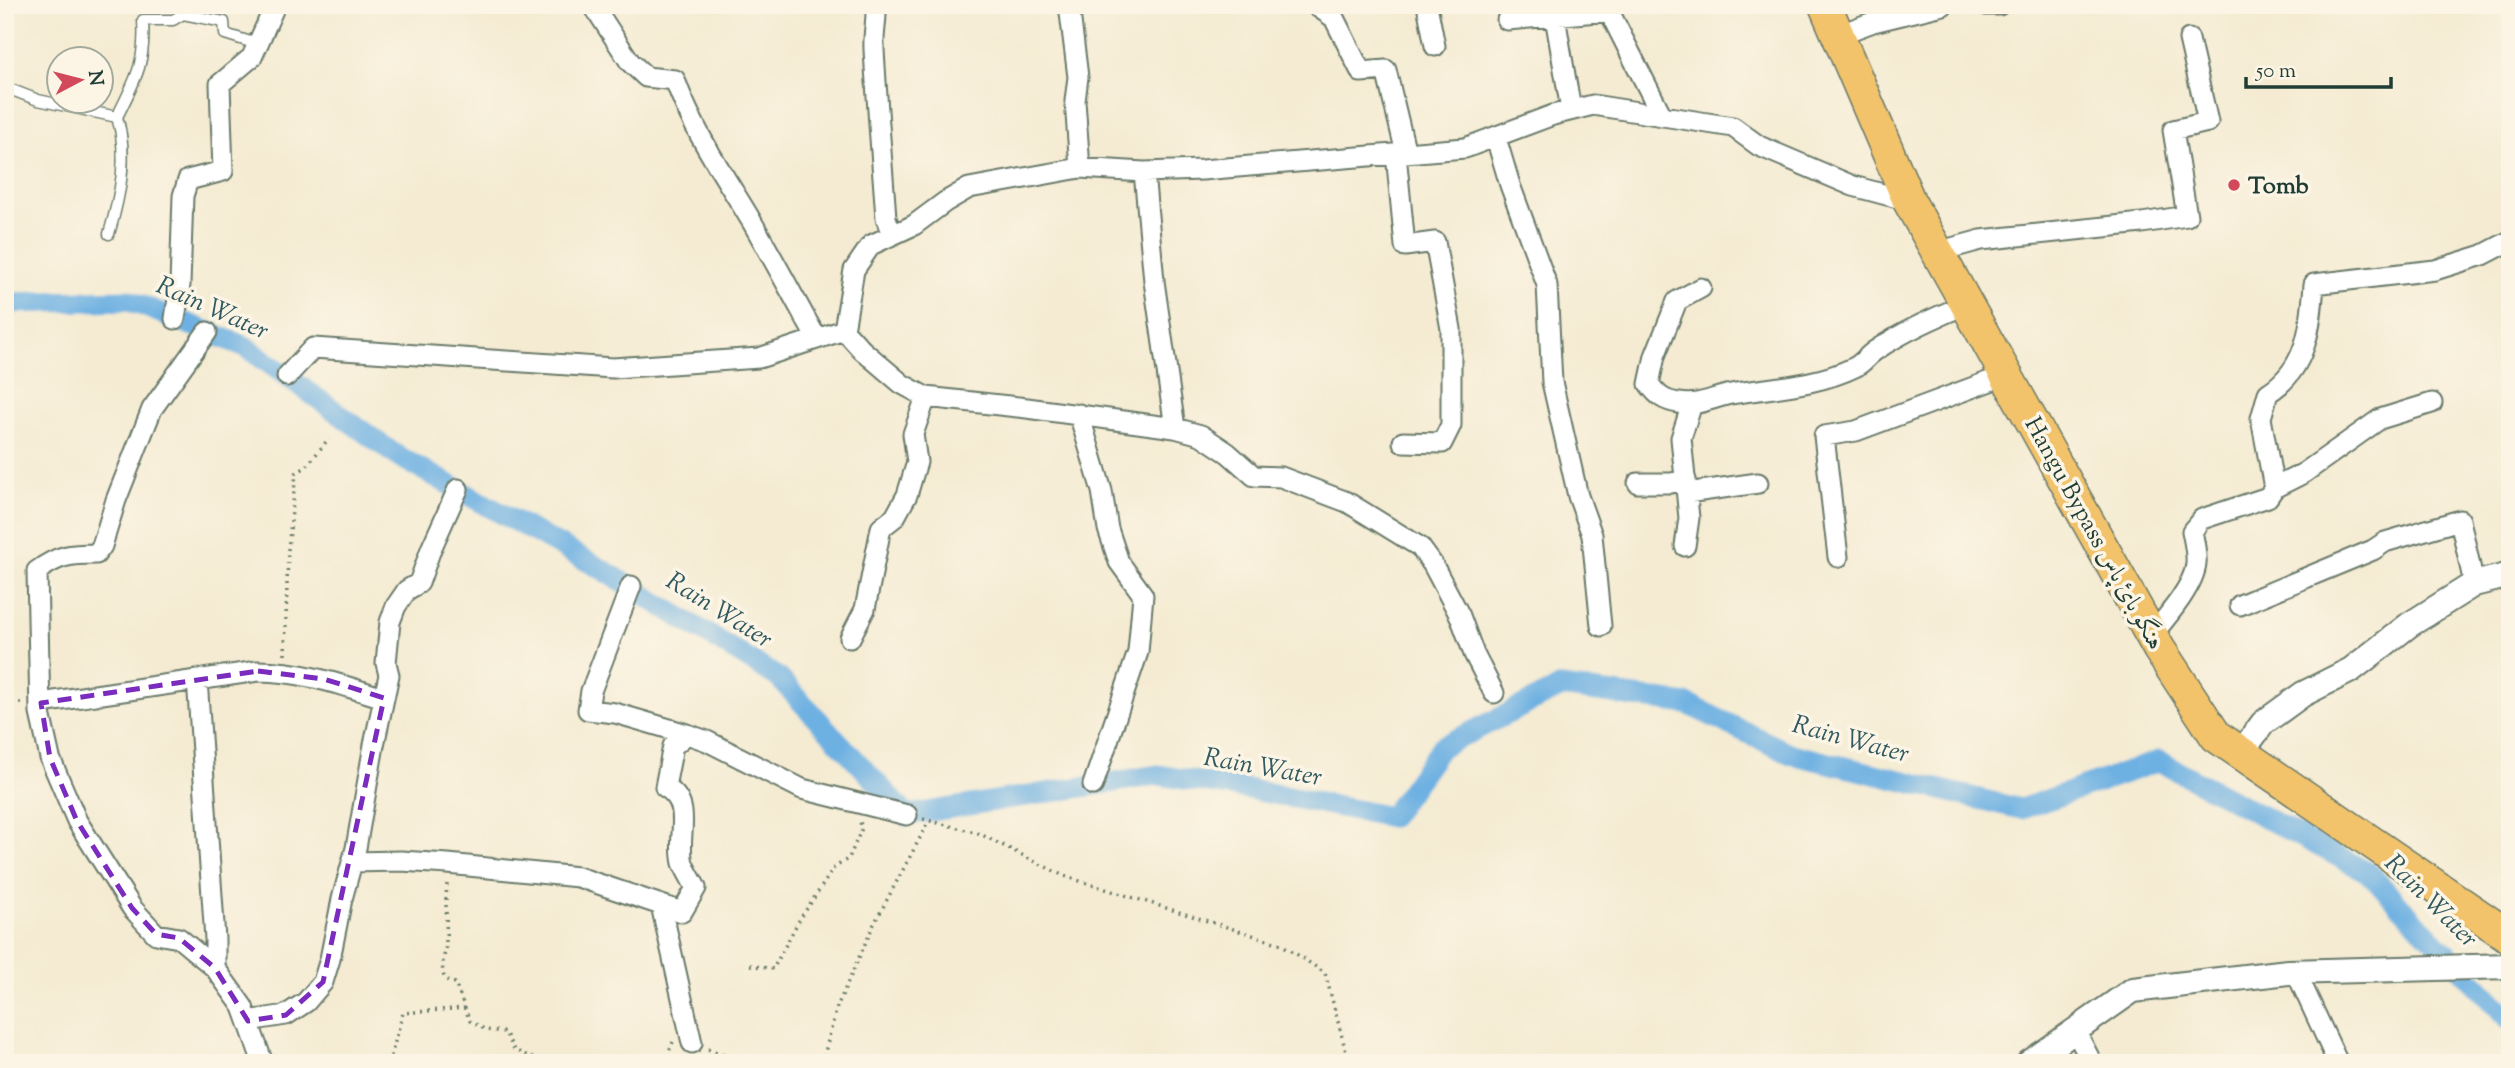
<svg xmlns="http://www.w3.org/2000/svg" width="2515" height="1068" viewBox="0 0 2515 1068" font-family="'Sorts Mill Goudy',Amiri,serif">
<rect width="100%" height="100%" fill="#fcf5e5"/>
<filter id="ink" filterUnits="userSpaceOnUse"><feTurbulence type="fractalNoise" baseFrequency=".0143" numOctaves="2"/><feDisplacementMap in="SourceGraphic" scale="14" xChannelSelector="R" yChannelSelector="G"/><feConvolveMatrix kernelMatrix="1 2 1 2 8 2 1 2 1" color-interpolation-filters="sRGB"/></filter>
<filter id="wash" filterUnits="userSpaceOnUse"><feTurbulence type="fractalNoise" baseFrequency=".00686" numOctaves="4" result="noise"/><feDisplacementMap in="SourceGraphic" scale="28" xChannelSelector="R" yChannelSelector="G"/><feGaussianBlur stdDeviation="1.57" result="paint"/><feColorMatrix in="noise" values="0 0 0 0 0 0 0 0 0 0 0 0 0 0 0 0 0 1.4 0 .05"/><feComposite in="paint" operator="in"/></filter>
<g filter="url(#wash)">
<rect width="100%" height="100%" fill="#f4ebd2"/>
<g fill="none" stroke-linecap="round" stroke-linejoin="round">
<path stroke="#6db0e2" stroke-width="21" d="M5,303L128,300L246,347L396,455L605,571L779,678L907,815L1158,775L1253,790L1391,817L1441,747L1561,687L1687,704L1791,754L2021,809L2159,761L2369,873L2510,1020"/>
</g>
</g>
<g filter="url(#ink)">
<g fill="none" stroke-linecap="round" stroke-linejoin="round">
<g stroke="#6a7a6b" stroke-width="13">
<path id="service" d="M5,91L12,90L38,100L117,117C129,156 120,196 109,234
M117,117C135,80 146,64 143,20H173L183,14L224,22L225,34L257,44"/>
</g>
<g stroke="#6a7a6b" stroke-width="23">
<path id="minor" d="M593,5L630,62L646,77L675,80C695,135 723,173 752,222C774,260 795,300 817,339
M876,5C877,20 873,34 874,49C877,105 882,161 886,218L892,235
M1069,5L1078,77L1075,101L1080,168
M1315,5L1334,18L1361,72L1386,70L1406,153
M1427,5L1435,46
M1553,5L1571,110
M1987,5H1999
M1507,20L1609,11L1662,116
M1838,35L1873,22L1943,5
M1496,138L1510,185L1547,285L1552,382L1578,496L1592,535L1601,626
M1396,154L1405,246L1435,242L1451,329V425L1442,443L1403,442
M1144,172L1154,281L1175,428
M1937,252L1981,240L2142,223L2187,216L2173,130L2208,122L2189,39
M1701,288L1677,301L1655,356L1649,384C1658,396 1664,401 1679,403C1700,406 1711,398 1731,394C1773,387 1816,386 1855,367C1863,363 1868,355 1876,350C1904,331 1936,317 1967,304
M175,319L180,285L183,196L188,180L223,171L220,84L252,57L273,10L272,5
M844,330L862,350L902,384L926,397L1027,408L1175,428L1201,435L1228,453L1254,476L1281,477L1347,502L1420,547L1433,565L1460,616L1474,654L1494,693
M207,332L152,409L116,500L102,546L96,554C70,554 59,555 37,571L40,713L50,758L77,821L132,908L156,934L179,938L215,968L243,1007L263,1063
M287,376L313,348L613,368L759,358L844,330L854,270L871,245L914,225L945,202L969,188L1080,168L1144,172L1202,170L1465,148L1553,115L1593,105L1733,127L1759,146L1853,186L1909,201
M1079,414L1102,491L1108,529L1119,562L1143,595L1138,652L1093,785
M1638,483H1671L1686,480
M2274,488L2304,473L2380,419L2432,403
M1687,493L1758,483
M1685,546L1689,518L1681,438L1692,404
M1838,557L1824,436L1856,431L2006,375
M631,586L591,691L588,710L615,713L687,734
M2240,605L2373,550L2385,542L2460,520L2474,584
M2152,635C2166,618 2194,586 2196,564C2197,553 2194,541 2192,531L2202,519L2268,497L2274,488L2261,418L2268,393C2307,369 2311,326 2314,284L2435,270L2483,255L2510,241
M850,638L865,609L881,528L895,517L907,495L917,462L913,434L926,397
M197,679L215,939V968
M41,703L258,671C302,671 342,685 384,698
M352,862L401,861L448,864L578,877L682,912L696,888C692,880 686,871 683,863C676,836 695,804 665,787L673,746L687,734L707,741L802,789L907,815
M661,905L692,1043
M2296,972L2338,1063
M248,1021L286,1015L306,1002L323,982L330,959L342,899L356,848L374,745L389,675L386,663L390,622L396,606L407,590L419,583L431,549L458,489
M2075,1030L2092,1063"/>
</g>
<g stroke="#6a7a6b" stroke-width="28">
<path id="tertiary" d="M2241,753L2263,723L2303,694L2351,670L2409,625L2474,584L2510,575
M2029,1063L2133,990L2288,972L2510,966"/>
</g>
<g stroke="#6a7a6b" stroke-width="35">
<path id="primary" d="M1825,5L1909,201L2159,649L2216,736L2510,937"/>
</g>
<path stroke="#6a7a6b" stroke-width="3.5" stroke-dasharray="2 5" stroke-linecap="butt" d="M285,655L288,550L296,473L306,467L329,438
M5,703H21
M923,819L978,833L1064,876L1281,944L1325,973L1349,1063
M447,884C445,903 447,922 446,941C446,956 439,963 445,980L455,983L470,1021L486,1030L505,1032L514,1050L533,1058L566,1063
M750,965L773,969L798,922L834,868L849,858L862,828L860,822
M708,1049L738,1059L741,1063
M389,1063L403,1013L465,1008
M664,1063L673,1042
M822,1063L837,1007L873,926L929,821"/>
<use href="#service" stroke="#fff" stroke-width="10"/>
<use href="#minor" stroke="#fff" stroke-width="19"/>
<use href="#tertiary" stroke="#fff" stroke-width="24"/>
<use href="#primary" stroke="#f2c36a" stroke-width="32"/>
</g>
</g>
<path fill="none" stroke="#7b2cbf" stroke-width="5" stroke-dasharray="14 9" stroke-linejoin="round" d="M258,671L324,679L384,698L323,982L286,1015L248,1021L215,968L179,938L156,934L132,908L77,821L50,758L41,703Z"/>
<circle fill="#d1495b" stroke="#fcf5e5" stroke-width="2.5" cx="2234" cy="185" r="7"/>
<g text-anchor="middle" stroke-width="7" stroke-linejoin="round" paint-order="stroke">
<g font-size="24" font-weight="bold" fill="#1f3d34" stroke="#fcf5e5" text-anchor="start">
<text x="2248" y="193">Tomb</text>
</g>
<g font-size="24" fill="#1f3d34" stroke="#fcf5e5">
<text transform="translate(2095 533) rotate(61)" y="8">Hangu Bypass ہنگو بائ پاس</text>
</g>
<g font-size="26" font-style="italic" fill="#325a60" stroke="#fcf5e5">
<text transform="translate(213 307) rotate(24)" y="9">Rain Water</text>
<text transform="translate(720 609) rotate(32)" y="9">Rain Water</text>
<text transform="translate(1851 738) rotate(15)" y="9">Rain Water</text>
<text transform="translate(1263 766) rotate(10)" y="9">Rain Water</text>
<text transform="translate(2432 900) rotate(45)" y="9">Rain Water</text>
</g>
</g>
<rect width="2515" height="1068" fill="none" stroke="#fcf5e5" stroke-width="28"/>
<g transform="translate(80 80) rotate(83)"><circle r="33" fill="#fcf5e5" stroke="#a4ab9e" stroke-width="2"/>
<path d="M0-5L12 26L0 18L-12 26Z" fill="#d1495b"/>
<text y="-10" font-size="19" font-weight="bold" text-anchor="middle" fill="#1f3d34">N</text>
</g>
<path d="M2246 77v10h145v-10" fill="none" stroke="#1f3d34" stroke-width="3.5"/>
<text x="2256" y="77" font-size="21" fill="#1f3d34" stroke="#fcf5e5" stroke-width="5" paint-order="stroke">50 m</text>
</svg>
